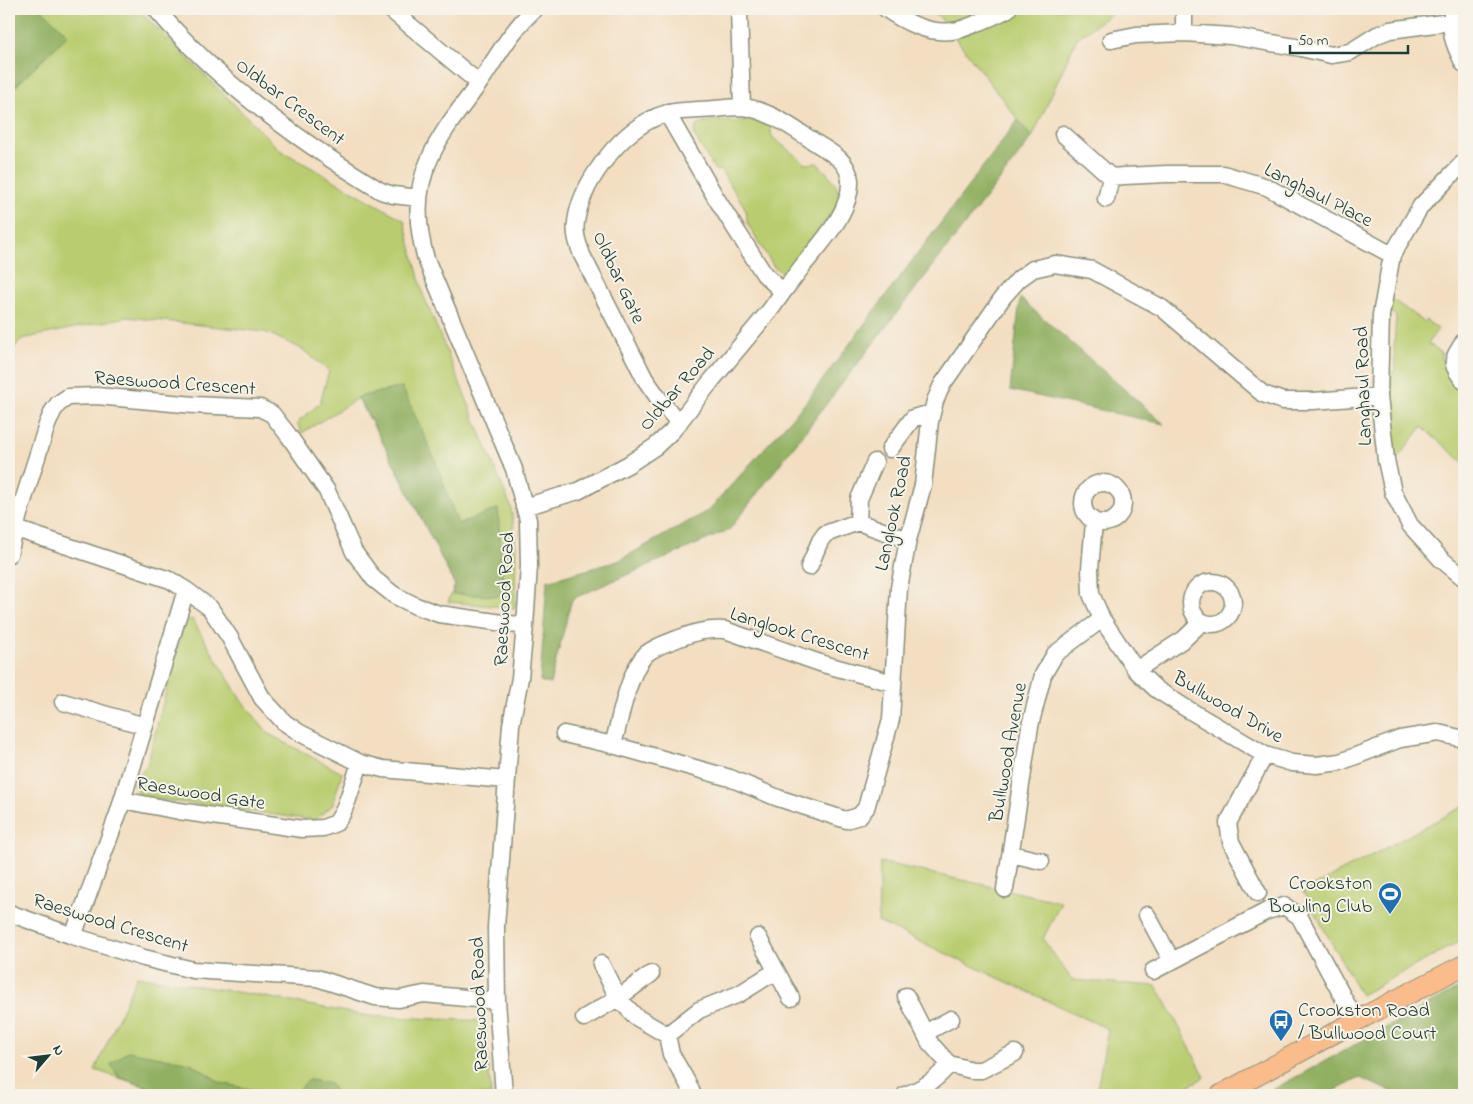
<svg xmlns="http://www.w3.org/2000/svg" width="1473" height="1104" viewBox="0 0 1473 1104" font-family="'Indie Flower',sans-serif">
<rect width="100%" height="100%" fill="#f7f3e8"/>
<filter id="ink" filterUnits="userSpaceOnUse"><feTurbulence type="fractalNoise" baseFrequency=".02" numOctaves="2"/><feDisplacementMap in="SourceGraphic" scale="10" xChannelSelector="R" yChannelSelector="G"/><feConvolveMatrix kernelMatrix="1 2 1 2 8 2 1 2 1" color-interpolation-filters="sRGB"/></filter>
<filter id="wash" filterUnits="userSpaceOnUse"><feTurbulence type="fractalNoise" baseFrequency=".0096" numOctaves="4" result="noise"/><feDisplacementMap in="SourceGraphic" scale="20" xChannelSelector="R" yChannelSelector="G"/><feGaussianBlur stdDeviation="1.12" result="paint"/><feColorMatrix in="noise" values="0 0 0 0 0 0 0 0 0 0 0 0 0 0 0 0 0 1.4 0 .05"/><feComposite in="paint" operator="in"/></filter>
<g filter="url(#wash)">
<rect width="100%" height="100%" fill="#f3dec1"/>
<path fill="#b9cd70" stroke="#6c8552" d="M41,9H138L280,150L404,220L423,294L511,507L516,544L515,608L448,602L455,585L388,452L358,398L302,433L297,423L320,403L329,371L302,349L265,332L127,317L22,339L9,354V93L67,36Z
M916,9H1118L1077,38L1032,138L938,15Z
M713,120L730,122L753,120L770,125L772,137L806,164L817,163C831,177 838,182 840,203L792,268L781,272L774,267L747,223V214L744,206L721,171L715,170L694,135L696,126Z
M1392,299L1424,322L1426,320L1438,329L1428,343L1442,354C1441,369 1452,380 1464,388V463L1422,427L1396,460L1389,374L1395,371L1394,349L1396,317L1390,311Z
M192,619L241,700L269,734L342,773L332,806L314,820L141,797L133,784L147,765L184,622Z
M1464,806V939L1361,995L1303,892Z
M880,862L1061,902L1043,939L1072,980L1156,986L1164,998L1205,1077L1171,1095H1096L1108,1029L878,922Z
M137,976L255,995L368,1016L485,1021L491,1095H171L95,1070Z"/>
<path fill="#92b062" stroke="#58764b" d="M9,9H41L68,35L9,92Z
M1018,120L1032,138L729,530L572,599L550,684L540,681L547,581L618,561L709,510L806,402Z
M1020,298L1164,424L1010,390Z
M402,387L435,460L458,524L498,509L503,589L498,596L452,594L455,585L388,452L358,397Z
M1464,985V1095H1400L1360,1078L1326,1095H1263Z
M128,1051L191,1063L221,1083L276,1095H171L118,1077L111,1064Z
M309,1080L329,1083L338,1095H293Z"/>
</g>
<g filter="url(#ink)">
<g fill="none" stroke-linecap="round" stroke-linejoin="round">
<g stroke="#898e7a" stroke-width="19">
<path id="minor" d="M156,9C219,83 299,141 381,191L393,195L419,198
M390,9L479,83
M739,9L742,107
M886,9C906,23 932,36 958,30C966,28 973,25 980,22C990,18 999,14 1008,9
M1453,9C1448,30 1454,45 1464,64
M1184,33V9
M1111,40L1136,35L1184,33L1231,36L1301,48L1331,55L1350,52L1377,35L1390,30L1450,22
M1063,134L1111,177L1124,176L1167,174H1223L1267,187L1392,255
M1464,162L1421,206L1392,255L1381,315L1379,396L1386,460L1393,492L1410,525L1441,559L1464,578
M1106,199L1111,177
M1464,341C1452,361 1449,362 1464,381
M679,423L659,399L645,379L582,255C578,244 574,234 576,222C581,184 617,136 652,119C671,109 694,111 715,109C724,108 733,107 742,107C768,109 794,129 816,143C831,153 848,160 850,180C852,212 819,245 801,268C795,276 789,284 783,292
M890,449L913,418L932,413
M1083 503a20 20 0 1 1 40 0a20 20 0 1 1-40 0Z
M524,507L578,491L629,464L656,446L672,431L712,380L771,309L783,292L764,274L716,198L667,113
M858,522L859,499L875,462
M1094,522L1090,569L1091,594L1102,619L1136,670L1156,689L1184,707L1265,755L1292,763L1317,765L1340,762L1400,739L1438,733L1464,739
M16,529L170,580L186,590L210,608L230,638L262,698L284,722L300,733L360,763L383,769L506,780
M9,554L19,514L47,425L53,411L58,404L68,397L97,396L194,405L260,408L272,414L289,436L327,491L354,552L374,579L394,595L416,606L439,614L525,626
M809,567L820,541L825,534L858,522L908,540
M1191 603a21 21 0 1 1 42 0a21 21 0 1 1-42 0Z
M1136,670L1184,639L1202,622
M63,702L145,726
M564,734L613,745L730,778L778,798L846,820L859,816L866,808L891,719L899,588L908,540L923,485L930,421L935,401L942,385L1003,297L1019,279L1033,269L1055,264L1092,270L1162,308L1263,394L1283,401H1313L1379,396
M613,745C620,720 628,672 646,654C654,647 666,643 677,639C695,632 706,629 725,630L823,664L893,683
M122,800L179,811L302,829L323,828L336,823L342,814L348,799L360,763
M1011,854L1041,861
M1005,889L1030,726L1043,675L1055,654L1102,619
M1258,893L1231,842L1228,823L1265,755
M9,913L73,936L144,958L193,970L317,978L375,997L399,999L424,994L497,1001
M1147,915L1172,961
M73,936L118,814L186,590
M758,937L791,998
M601,964L618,998L636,1017L667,1035
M1153,971L1267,911L1284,906L1299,916L1356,1021
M584,1018L618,998L651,974
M925,1033L951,1019
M949,1064L971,1070H981L1015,1053
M504,1095L497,1001L496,927L511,725L520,678L525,626L529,566L528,520L514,469L426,259C416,225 415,190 430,158C442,130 463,106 480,82C497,57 512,29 535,9
M693,1095L687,1082L671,1054L667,1035L699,1010L739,994L776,971
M905,1095C922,1089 938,1079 949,1064L930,1043L906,996"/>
</g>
<g stroke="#898e7a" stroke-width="22">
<path id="major" d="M1221,1095L1356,1021L1464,965"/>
</g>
<use href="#minor" stroke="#fff" stroke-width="16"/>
<use href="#major" stroke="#fabc8b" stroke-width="20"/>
</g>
</g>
<defs>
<g id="stadium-pin" transform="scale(1.25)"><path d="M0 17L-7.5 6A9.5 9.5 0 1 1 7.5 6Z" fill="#1f6fb2" stroke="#f7f3e8"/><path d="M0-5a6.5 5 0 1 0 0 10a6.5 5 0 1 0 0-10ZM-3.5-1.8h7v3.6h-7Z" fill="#fff"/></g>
<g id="bus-pin" transform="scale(1.25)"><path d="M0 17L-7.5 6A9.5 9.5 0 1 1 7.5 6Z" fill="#1f6fb2" stroke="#f7f3e8"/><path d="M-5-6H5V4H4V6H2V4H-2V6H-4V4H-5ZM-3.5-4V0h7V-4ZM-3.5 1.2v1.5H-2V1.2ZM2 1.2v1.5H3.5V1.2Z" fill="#fff"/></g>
</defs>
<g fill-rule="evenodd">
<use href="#stadium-pin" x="1390" y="894"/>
<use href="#bus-pin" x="1281" y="1021"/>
</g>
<g text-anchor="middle" stroke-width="4" stroke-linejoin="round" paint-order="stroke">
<g font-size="20" fill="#1f3d34" stroke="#f7f3e8">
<text transform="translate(291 101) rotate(37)" y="7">Oldbar Crescent</text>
<text transform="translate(1319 194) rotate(27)" y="7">Langhaul Place</text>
<text transform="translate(620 277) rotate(65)" y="7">Oldbar Gate</text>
<text transform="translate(175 382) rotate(4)" y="7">Raeswood Crescent</text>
<text transform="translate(1362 386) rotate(-92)" y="7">Langhaul Road</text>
<text transform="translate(676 388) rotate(-49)" y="7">Oldbar Road</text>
<text transform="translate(892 513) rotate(-78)" y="7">Langlook Road</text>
<text transform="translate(503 599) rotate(-87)" y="7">Raeswood Road</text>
<text transform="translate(800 633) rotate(17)" y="7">Langlook Crescent</text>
<text transform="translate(1229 706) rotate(30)" y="7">Bullwood Drive</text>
<text transform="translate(1007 752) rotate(-80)" y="7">Bullwood Avenue</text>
<text transform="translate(201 792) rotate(9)" y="7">Raeswood Gate</text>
<text transform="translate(111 922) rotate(17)" y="7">Raeswood Crescent</text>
<text transform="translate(478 1004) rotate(-92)" y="7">Raeswood Road</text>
</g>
<g font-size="20" fill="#1f3d34" stroke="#f7f3e8" text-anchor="end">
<text x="1372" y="889">Crookston<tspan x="1372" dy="23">Bowling Club</tspan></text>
<text x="1298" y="1016" text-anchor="start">Crookston Road<tspan x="1298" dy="23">/ Bullwood Court</tspan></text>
</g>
</g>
<rect width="1473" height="1104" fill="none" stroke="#f7f3e8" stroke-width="30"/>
<g transform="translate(48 1056) rotate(62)" stroke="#f7f3e8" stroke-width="4" paint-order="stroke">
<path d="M0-4L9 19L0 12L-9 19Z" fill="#1f3d34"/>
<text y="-8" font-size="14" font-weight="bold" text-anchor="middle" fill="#1f3d34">N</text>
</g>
<path d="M1290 45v8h118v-8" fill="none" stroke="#1f3d34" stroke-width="2.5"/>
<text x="1298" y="45" font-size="15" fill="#1f3d34" stroke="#f7f3e8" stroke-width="4" paint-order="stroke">50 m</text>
</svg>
